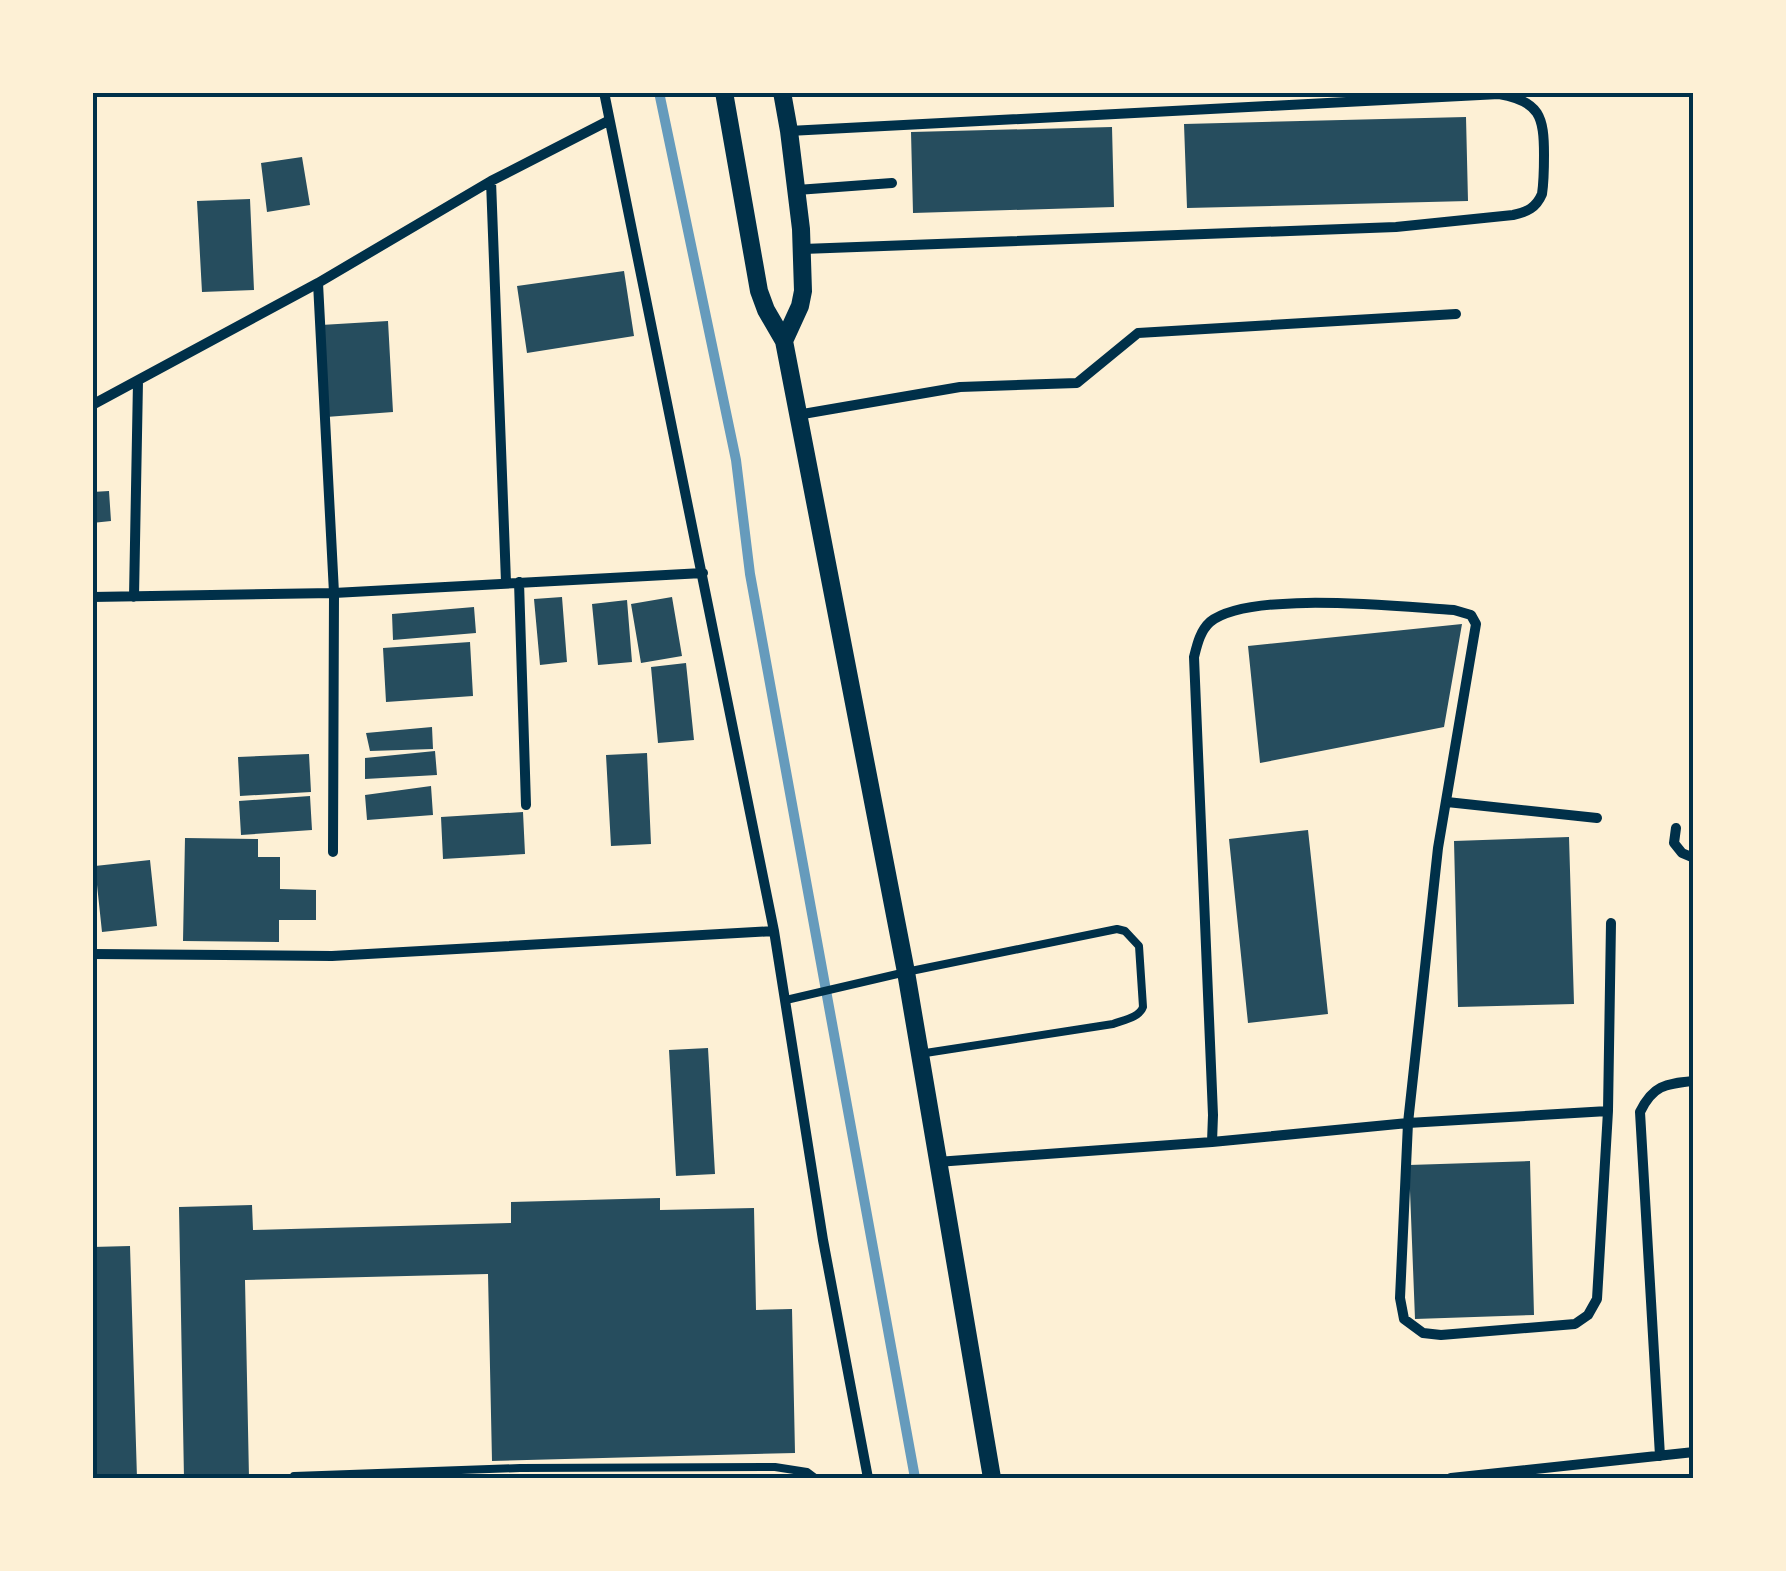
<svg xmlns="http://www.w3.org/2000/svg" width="1786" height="1571" viewBox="0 0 1786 1571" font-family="'Fira Sans Condensed',sans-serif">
<rect width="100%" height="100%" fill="#fdf0d5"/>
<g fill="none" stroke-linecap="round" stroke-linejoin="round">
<path stroke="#669bbc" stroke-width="10" d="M659,92L736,460L750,574L915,1478"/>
</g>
<path fill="#264d5e" d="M1466,117L1468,201L1187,208L1184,124Z
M1112,127L1114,207L913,213L911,132Z
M302,157L310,205L267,212L261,163Z
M250,199L254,290L202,292L197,201Z
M624,271L634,336L527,353L517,286Z
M388,321L393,412L326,417L321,325Z
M109,491L111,521L92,523V492Z
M562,597L567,662L540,665L534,599Z
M672,597L682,656L641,663L631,604Z
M627,600L632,662L598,665L592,604Z
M474,607L476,633L393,640L392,614Z
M1462,624L1444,727L1260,763L1248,646Z
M470,642L473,696L386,702L383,648Z
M686,663L694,740L658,743L651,667Z
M432,727L433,749L370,751L366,733Z
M435,751L437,775L365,779V758Z
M647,753L651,844L611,846L606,755Z
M309,754L311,792L240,796L238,757Z
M431,786L433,815L367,820L365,795Z
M310,796L312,830L241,835L239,801Z
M523,812L525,854L443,859L441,817Z
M1308,830L1328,1014L1248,1023L1229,839Z
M1569,837L1574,1004L1458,1007L1454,841Z
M185,838L258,839V857H280V889L316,890V920H279V942L183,941Z
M150,860L157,926L102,932L95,866Z
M708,1048L715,1174L676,1176L669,1050Z
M1530,1161L1534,1315L1415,1319L1409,1165Z
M660,1198V1210L754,1208L756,1310L792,1309L795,1453L492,1461L488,1274L245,1280L249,1478H184L179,1207L252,1205L253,1230L511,1223V1202Z
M130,1246L137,1478H92V1247Z"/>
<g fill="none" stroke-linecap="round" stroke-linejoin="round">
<path stroke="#003049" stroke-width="8" d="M786,1000L906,972L1117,929L1125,931L1139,946L1143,1007C1139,1018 1123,1020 1113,1024L919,1054
M294,1476L520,1468L775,1467L807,1472L815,1478"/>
<path stroke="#003049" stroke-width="10" d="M604,92L774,931L823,1240L868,1478
M789,131L1499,94C1540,101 1544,117 1544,155C1544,168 1544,181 1542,194C1536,208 1527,212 1513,215L1396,227L803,249
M491,181L506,582
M797,190L892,183
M318,283L334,593L333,852
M92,405L318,283L491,181L608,121
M797,415L960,387L1077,383L1138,333L1456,314
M519,582L526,805
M92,597L334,593L703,573
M134,597L138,381
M1447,802L1597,818
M1676,828L1674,843L1682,853L1694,858
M92,954L332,956L774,931
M1212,1142L1408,1123L1608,1111
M937,1162L1212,1142L1213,1115L1194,657C1197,645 1200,631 1210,622C1250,590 1401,607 1454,610L1471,615L1476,624L1438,848L1408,1123L1400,1298L1404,1319L1423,1333L1441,1335L1575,1324L1588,1315L1597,1299L1608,1111L1611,923
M1660,1456L1640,1112C1653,1085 1665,1084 1694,1081
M1451,1478L1694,1452"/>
<path stroke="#003049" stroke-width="18" d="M724,92L759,291L766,310L784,341L906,972L992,1478
M782,92L789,131L801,229L803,291L800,306L784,341"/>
</g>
<rect width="1786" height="1571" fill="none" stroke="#fdf0d5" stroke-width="190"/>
<rect x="95" y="95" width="1596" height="1381" fill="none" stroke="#003049" stroke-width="4"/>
</svg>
